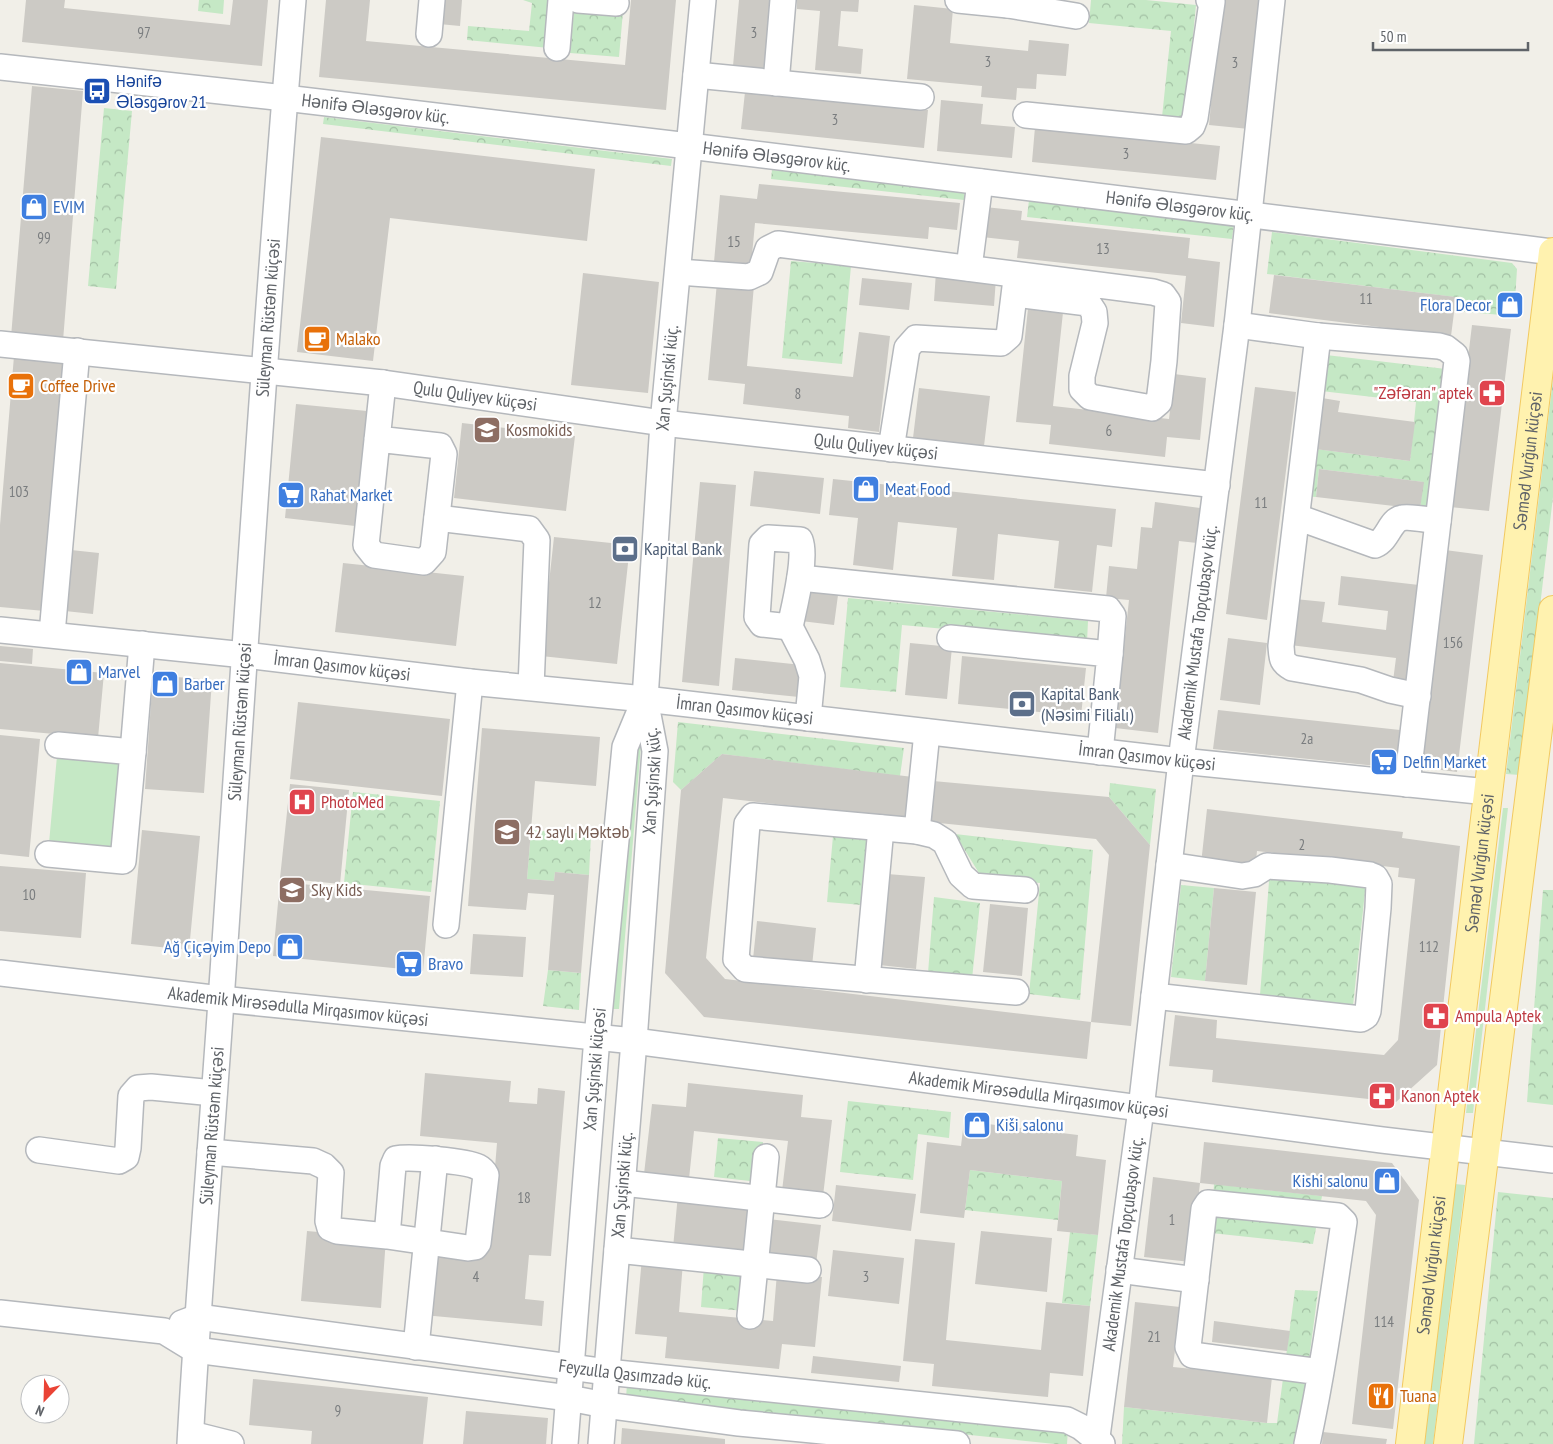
<svg xmlns="http://www.w3.org/2000/svg" width="1553" height="1444" viewBox="0 0 1553 1444" font-family="'PT Sans Narrow',sans-serif">
<defs>
<pattern id="forest-crowns" width="20" height="18" patternUnits="userSpaceOnUse" patternTransform="scale(1.25)"><rect width="20" height="18" fill="#c5e8c5"/><path d="M2 6a3 3 0 1 1 6 0M12 15a3 3 0 1 1 6 0" fill="none" stroke="#a3c0a4"/></pattern>
</defs>
<rect width="100%" height="100%" fill="#f1efe8"/>
<path fill="#c5e8c5" d="M58,745L133,752L123,861L48,854Z
M635,745H641L619,1009H612Z
M1503,808H1508L1473,1113H1466Z
M1455,1184L1465,1185L1433,1444H1424Z"/>
<path fill="url(#forest-crowns)" d="M199,0H224L223,14L198,11Z
M523,0H552L549,48L467,40L468,26L529,31L532,3Z
M575,0H624L619,57L570,53Z
M1091,0H1146L1196,5L1185,119L1162,117L1171,31L1089,23Z
M104,108L132,111L116,289L88,286Z
M324,117L672,159L671,166L323,124Z
M772,170L965,191L964,200L771,179Z
M1029,200L1234,223L1232,239L1027,217Z
M1272,232L1512,263L1517,269L1514,316L1454,311L1455,297L1267,274Z
M791,261L851,266L842,364L782,358Z
M1326,355L1446,369L1432,510L1420,509L1423,482L1319,469L1316,497L1303,496L1308,448L1410,461L1416,402L1321,391Z
M1553,379V497L1520,775L1506,774Z
M848,598L1088,621L1087,642L902,625L896,692L840,687Z
M678,722L904,748L900,776L722,754L681,790L673,782Z
M1110,783L1156,789L1150,845L1109,797Z
M353,792L440,801L431,892L344,883Z
M531,830L591,834L589,875L555,872L554,881L527,879Z
M955,834L1093,850L1080,1000L1029,994L1040,883L982,878Z
M833,836L868,839L862,905L827,902Z
M1270,869L1366,882L1353,1006L1260,995Z
M1181,885L1214,888L1205,981L1171,977Z
M1543,890H1553V1105L1527,1102Z
M934,897L980,903L972,979L928,973Z
M548,970L581,973L579,1010L543,1006Z
M848,1101L951,1112L949,1138L918,1134L913,1180L840,1172Z
M718,1138L763,1142L759,1182L714,1177Z
M970,1170L1062,1181L1058,1220L965,1210Z
M1214,1184L1322,1196L1313,1244L1211,1233Z
M1498,1192L1553,1198V1444H1474Z
M1070,1232L1098,1235L1090,1306L1062,1303Z
M704,1266L749,1270L745,1311L701,1307Z
M1295,1290L1318,1291L1298,1444H1122L1124,1407L1267,1423H1277Z
M627,1383L1068,1429L1067,1444H1055L626,1399Z"/>
<path fill="#cccac5" d="M26,0H65L64,8L230,25L233,0H268L262,66L22,42Z
M326,0H370L366,41L625,65L631,0H676L666,110L319,77Z
M441,0H462L460,26L439,24Z
M739,0H776L770,70L733,66Z
M797,0H859L858,12L841,11L838,46L863,49L861,74L815,70L820,11L797,9Z
M1221,0H1260L1249,129L1209,125Z
M914,5L953,9L950,43L1028,51L1029,40L1069,44L1066,76L1037,74L1036,89L1017,88L1016,100L981,97L982,86L907,79Z
M32,86L83,91L63,341L11,337Z
M745,92L928,110L924,148L741,129Z
M941,100L983,104L981,124L1015,127L1012,158L937,151Z
M1035,127L1220,146L1216,180L1032,162Z
M321,137L595,169L587,241L390,218L373,361L297,352Z
M759,184L960,203L957,230L929,227L928,239L755,223L751,266L714,262L720,195L757,199Z
M985,207L1022,211L1021,220L1190,238L1188,258L1220,262L1214,327L1181,323L1186,276L1017,258L1019,241L982,237Z
M936,272L996,278L994,306L934,301Z
M583,273L659,282L648,393L571,385Z
M1274,275L1456,297L1451,336L1269,313Z
M862,278L912,283L909,310L859,305Z
M717,282L754,285L747,366L853,377L859,332L890,336L879,432L848,428L849,416L743,404L745,384L708,380Z
M1029,299L1064,303L1053,406L1169,419L1174,374L1206,378L1200,440L1167,437L1165,457L1049,444L1051,425L1016,422Z
M1472,325L1511,329L1489,511L1450,507Z
M14,356L65,360L45,611L0,607V525Z
M1255,387L1296,392L1267,620L1226,614Z
M919,388L990,396L984,446L913,438Z
M1322,398L1340,401L1338,412L1415,422L1410,461L1315,449Z
M296,404L367,411L355,526L285,518Z
M462,423L575,436L566,511L454,498Z
M1319,469L1424,482L1420,509L1316,497Z
M754,471L824,478L820,514L750,506Z
M833,479L1116,509L1112,547L1097,545L1092,592L1054,588L1059,541L998,534L994,580L952,576L957,528L898,522L893,570L853,565L858,518L829,515Z
M700,482L736,485L719,686L682,682Z
M1155,502L1200,508L1197,543L1179,541L1158,733L1115,728L1129,600L1106,598L1109,566L1137,569L1141,527L1152,528Z
M554,537L630,545L617,664L541,656Z
M71,550L99,553L93,614L65,611Z
M1445,550L1483,555L1457,772L1418,767Z
M343,563L464,576L456,646L335,632Z
M1341,576L1419,585L1408,683L1393,681L1396,658L1290,645L1295,599L1325,602L1322,622L1386,630L1388,611L1338,605Z
M805,590L838,595L834,625L801,621Z
M1228,638L1267,643L1260,705L1220,700Z
M910,643L952,647L947,699L905,695Z
M0,646L33,649L32,664L0,661Z
M962,656L1086,668L1081,716L958,704Z
M735,658L802,665L799,697L732,690Z
M0,663L104,673L98,738L0,729Z
M153,675L212,680L204,793L145,789Z
M298,702L450,719L442,796L290,779Z
M1218,710L1400,730L1396,768L1213,749Z
M482,728L600,737L596,786L535,781L527,879L554,881L555,872L589,875L581,973L548,970L554,895L528,893L526,910L468,906Z
M0,735L40,739L29,857L0,854Z
M722,754L913,777L909,819L723,798L706,958L725,979L1091,1022L1087,1059L704,1017L665,973L681,790Z
M933,781L1109,797L1150,845L1131,1026L1091,1022L1109,855L1096,839L929,822Z
M290,784L349,790L340,884L280,878Z
M1207,809L1403,832L1402,838L1460,846L1437,1065L1396,1102L1212,1082L1213,1070L1169,1066L1175,1015L1217,1020L1216,1038L1384,1055L1398,1040L1415,879L1398,877L1399,868L1257,851L1255,870L1201,864Z
M142,830L200,836L189,950L131,944Z
M0,866L86,873L81,938L0,931Z
M887,874L925,877L916,969L879,965Z
M280,882L430,896L423,971L273,956Z
M1214,888L1256,892L1247,985L1205,981Z
M990,904L1028,908L1022,976L983,972Z
M757,921L816,928L812,966L753,959Z
M473,934L526,937L523,977L470,974Z
M425,1073L511,1081L509,1102L537,1104L538,1088L565,1091L551,1256L529,1255L525,1299L544,1301L542,1326L423,1315L428,1247L488,1252L497,1143L420,1136Z
M688,1083L803,1095L801,1117L832,1120L823,1196L782,1191L788,1141L694,1131L689,1179L644,1174L652,1104L686,1107Z
M964,1121L1078,1135L1076,1156L1106,1160L1098,1235L1057,1231L1062,1181L970,1170L964,1218L920,1213L927,1142L961,1146Z
M1204,1142L1392,1163L1419,1200L1393,1429L1352,1424L1376,1215L1366,1201L1200,1183Z
M1153,1177L1200,1183L1191,1262L1144,1257Z
M836,1185L916,1194L911,1231L832,1221Z
M678,1194L750,1202L745,1255L673,1248Z
M768,1219L821,1225L816,1264L764,1258Z
M307,1231L386,1238L381,1308L301,1301Z
M981,1231L1052,1238L1047,1292L975,1284Z
M915,1239L955,1243L946,1340L1041,1350L1046,1302L1090,1306L1083,1376L1050,1373L1048,1397L932,1386L934,1364L903,1361Z
M833,1250L904,1258L899,1304L828,1296Z
M642,1258L683,1262L679,1312L773,1321L777,1273L822,1277L815,1347L782,1344L779,1369L665,1358L667,1337L635,1334Z
M1135,1302L1180,1307L1173,1367L1272,1377L1267,1423L1124,1407Z
M1214,1321L1290,1331L1287,1351L1212,1342Z
M813,1356L901,1366L899,1382L811,1373Z
M253,1379L428,1397L423,1444H311L312,1431L249,1425Z
M466,1411L548,1418L546,1444H463Z
M622,1428L725,1439V1444H621Z
M1323,1432L1387,1439L1386,1444H1322Z"/>
<g fill="none" stroke-linecap="round" stroke-linejoin="round">
<g stroke="#b5b8bc" stroke-width="28">
<g id="minor">
<path d="M578,0L616,3"/>
<path d="M958,0L1008,5V0"/>
<path d="M1008,5L1076,16"/>
<path d="M429,34L432,0"/>
<path d="M557,48L561,0"/>
<path id="s1" d="M0,67L285,98L689,146L1553,252"/>
<path d="M696,75L921,97"/>
<path d="M776,83L783,0"/>
<path d="M1026,115L1186,131L1192,126L1195,118L1212,2L1209,0"/>
<path d="M969,268L980,182"/>
<path d="M678,272L749,277L760,272L768,249L778,244L1153,292L1163,295L1168,302L1164,361L1159,402L1152,408L1090,397L1082,389V376L1095,323L1094,312L1088,303L1015,294"/>
<path d="M1237,325L1318,336L1439,346L1446,348L1455,355L1457,361L1407,784"/>
<path d="M1318,336L1281,646C1282,658 1281,662 1292,668L1361,680L1390,690L1418,696"/>
<path id="s2" d="M0,344L383,383L663,423L1217,485"/>
<path d="M377,439L440,446L444,454L433,552L424,562L374,555L366,545L383,383"/>
<path d="M891,449L907,348L916,338L1001,343L1009,336L1016,279"/>
<path d="M1297,517L1375,545C1388,540 1390,520 1402,518C1408,516 1430,520 1438,521"/>
<path d="M437,518L529,529L537,540L531,687"/>
<path d="M768,538L800,540C807,558 794,607 790,627L762,624L757,617L762,544Z"/>
<path d="M800,578L1108,609L1113,616L1110,654"/>
<path d="M790,627L807,660L812,676L808,718"/>
<path id="s3" d="M0,630L245,655L470,682L645,699L1181,761L1488,792"/>
<path d="M52,634L77,351"/>
<path d="M950,638L1110,654L1100,752"/>
<path d="M133,752L142,644"/>
<path d="M917,831L927,732"/>
<path d="M48,854L123,861L133,752L58,745"/>
<path d="M446,925L470,682"/>
<path id="s4" d="M0,973L221,999L634,1041L1382,1140L1553,1160"/>
<path d="M867,980L881,828"/>
<path d="M1016,992L745,969L736,959L747,824L753,816L917,831L934,835L945,842L961,875L973,886L1025,890"/>
<path d="M1154,996L1361,1019L1366,1016L1368,1011L1378,908L1379,884L1375,877L1370,875L1330,870L1267,866L1254,874L1242,876L1169,865"/>
<path d="M39,1150L119,1161L126,1157L128,1148L131,1096L138,1088L151,1087L214,1093"/>
<path d="M210,1152L313,1161L324,1166L331,1173L328,1221L330,1228L337,1231L387,1236L468,1248L475,1247L478,1243L486,1175C484,1171 482,1169 478,1167C466,1161 409,1156 396,1159L393,1166L387,1236"/>
<path d="M623,1183L820,1205"/>
<path d="M617,1250L808,1270"/>
<path d="M1119,1270L1196,1280"/>
<path d="M0,1313L164,1331L195,1350L569,1398L605,1405L739,1423L957,1444"/>
<path d="M750,1316L766,1157"/>
<path id="s5" d="M182,1323L198,1317L607,1372L1067,1420L1081,1427L1102,1444"/>
<path d="M416,1347L435,1159"/>
<path d="M191,1434L231,1444"/>
<path id="s6" d="M190,1444C198,1296 211,1149 221,1001C244,667 265,333 293,0"/>
<path id="s7" d="M565,1444L597,1037L625,747L645,699"/>
<path id="s8" d="M601,1444L634,1041L655,751L645,699L663,423L703,0"/>
<path id="s9" d="M1096,1444L1141,1109L1181,761L1237,325L1272,0"/>
<path d="M1307,1444C1323,1371 1333,1296 1344,1222L1338,1216L1208,1203L1204,1209L1188,1347L1192,1355L1321,1372"/>
</g>
</g>
<g stroke="#f2c960" stroke-width="30">
<g id="major">
<path id="s10" d="M1410,1444L1553,252"/>
<path d="M1448,1444L1553,610"/>
</g>
</g>
<use href="#minor" stroke="#fff" stroke-width="25"/>
<use href="#major" stroke="#fff2af" stroke-width="28"/>
</g>
<defs>
<g id="bus-square" transform="scale(1.4375)"><rect x="-9" y="-9" width="18" height="18" rx="4" fill="#1a4fb4" stroke="#fff"/><path d="M-5-6H5V4H4V6H2V4H-2V6H-4V4H-5ZM-3.5-4V0h7V-4ZM-3.5 1.2v1.5H-2V1.2ZM2 1.2v1.5H3.5V1.2Z" fill="#fff"/></g>
<g id="shop-square" transform="scale(1.4375)"><rect x="-9" y="-9" width="18" height="18" rx="4" fill="#3f7fe0" stroke="#fff"/><path d="M-5-2.5h2.3a2.7 3.5 0 0 1 5.4 0H5L5.5 6h-11ZM-1.5-2.5h3a1.5 2.3 0 0 0-3 0Z" fill="#fff"/></g>
<g id="cafe-square" transform="scale(1.4375)"><rect x="-9" y="-9" width="18" height="18" rx="4" fill="#e8710a" stroke="#fff"/><path d="M-5.5-4.5H6V0H3Q3 3.5 0 3.5H-2.5Q-5.5 3.5-5.5 0ZM3-3.2v2h1.7v-2ZM-6 4.5H4V6H-6Z" fill="#fff"/></g>
<g id="pharmacy-square" transform="scale(1.4375)"><rect x="-9" y="-9" width="18" height="18" rx="4" fill="#e0444e" stroke="#fff"/><path d="M-2-6h4v4h4v4h-4v4h-4v-4h-4v-4h4Z" fill="#fff"/></g>
<g id="school-square" transform="scale(1.4375)"><rect x="-9" y="-9" width="18" height="18" rx="4" fill="#8d6e63" stroke="#fff"/><path d="M0-5L7-2L0 1L-7-2ZM-4 1L0 2.5L4 1V4Q0 6-4 4Z" fill="#fff"/></g>
<g id="supermarket-square" transform="scale(1.4375)"><rect x="-9" y="-9" width="18" height="18" rx="4" fill="#3f7fe0" stroke="#fff"/><path d="M-6-5.5h2.5l.6 2H6L4.5 2H-2.5L-4.4-4H-6ZM-1.5 3.2a1.3 1.3 0 1 0 .1 0ZM3 3.2a1.3 1.3 0 1 0 .1 0Z" fill="#fff"/></g>
<g id="bank-square" transform="scale(1.4375)"><rect x="-9" y="-9" width="18" height="18" rx="4" fill="#5c6f8a" stroke="#fff"/><path d="M-6-4H6V4H-6ZM0-2.3a2.3 2.3 0 1 0 0 4.6a2.3 2.3 0 1 0 0-4.6Z" fill="#fff"/></g>
<g id="hospital-square" transform="scale(1.4375)"><rect x="-9" y="-9" width="18" height="18" rx="4" fill="#e0444e" stroke="#fff"/><path d="M-5-5h3v3.5h4V-5h3V5h-3V1.5h-4V5h-3Z" fill="#fff"/></g>
<g id="restaurant-square" transform="scale(1.4375)"><rect x="-9" y="-9" width="18" height="18" rx="4" fill="#e8710a" stroke="#fff"/><path d="M-5-6h1v4h1v-4h1v4h1v-4h1v5L-1.5 .5V6h-2V.5L-5-1ZM5-6V6H3V1.5H1.5Q1.5-4 5-6Z" fill="#fff"/></g>
</defs>
<g fill-rule="evenodd">
<use href="#bus-square" x="97" y="91"/>
<use href="#shop-square" x="34" y="207"/>
<use href="#shop-square" x="1510" y="305"/>
<use href="#cafe-square" x="317" y="339"/>
<use href="#cafe-square" x="21" y="386"/>
<use href="#pharmacy-square" x="1492" y="393"/>
<use href="#school-square" x="487" y="430"/>
<use href="#shop-square" x="866" y="489"/>
<use href="#supermarket-square" x="291" y="495"/>
<use href="#bank-square" x="625" y="549"/>
<use href="#shop-square" x="79" y="672"/>
<use href="#shop-square" x="165" y="684"/>
<use href="#bank-square" x="1022" y="704"/>
<use href="#supermarket-square" x="1384" y="762"/>
<use href="#hospital-square" x="302" y="802"/>
<use href="#school-square" x="507" y="832"/>
<use href="#school-square" x="292" y="890"/>
<use href="#shop-square" x="290" y="947"/>
<use href="#supermarket-square" x="409" y="964"/>
<use href="#pharmacy-square" x="1436" y="1016"/>
<use href="#pharmacy-square" x="1382" y="1096"/>
<use href="#shop-square" x="977" y="1125"/>
<use href="#shop-square" x="1387" y="1181"/>
<use href="#restaurant-square" x="1381" y="1396"/>
</g>
<g text-anchor="middle" stroke-width="4.5" stroke-linejoin="round" paint-order="stroke">
<g font-size="15" fill="#7a7d7f">
<text x="144" y="38">97</text>
<text x="754" y="38">3</text>
<text x="988" y="67">3</text>
<text x="1235" y="68">3</text>
<text x="835" y="125">3</text>
<text x="1126" y="159">3</text>
<text x="44" y="243">99</text>
<text x="734" y="247">15</text>
<text x="1103" y="254">13</text>
<text x="1366" y="304">11</text>
<text x="798" y="399">8</text>
<text x="1109" y="436">6</text>
<text x="19" y="497">103</text>
<text x="1261" y="508">11</text>
<text x="595" y="608">12</text>
<text x="1453" y="648">156</text>
<text x="1307" y="744">2a</text>
<text x="1302" y="850">2</text>
<text x="29" y="900">10</text>
<text x="1429" y="952">112</text>
<text x="524" y="1203">18</text>
<text x="1172" y="1225">1</text>
<text x="476" y="1282">4</text>
<text x="866" y="1282">3</text>
<text x="1384" y="1327">114</text>
<text x="1154" y="1342">21</text>
<text x="338" y="1416">9</text>
</g>
<g font-size="18" fill="#164399" stroke="#fff" text-anchor="start">
<text x="116" y="87">Hənifə<tspan x="116" dy="21">Ələsgərov 21</tspan></text>
</g>
<g font-size="18" fill="#5f6368" stroke="#fff">
<text dy="6" stroke="none"><textPath href="#s1" startOffset="378">Hənifə Ələsgərov küç.</textPath></text>
<text dy="6" stroke="none"><textPath href="#s1" startOffset="782">Hənifə Ələsgərov küç.</textPath></text>
<text dy="6" stroke="none"><textPath href="#s1" startOffset="1188">Hənifə Ələsgərov küç.</textPath></text>
<text dy="6" stroke="none"><textPath href="#s6" startOffset="1129">Süleyman Rüstəm küçəsi</textPath></text>
<text dy="6" stroke="none"><textPath href="#s8" startOffset="1070">Xan Şuşinski küç.</textPath></text>
<text dy="6" stroke="none"><textPath href="#s2" startOffset="478">Qulu Quliyev küçəsi</textPath></text>
<text dy="6" stroke="none"><textPath href="#s2" startOffset="882">Qulu Quliyev küçəsi</textPath></text>
<text dy="6" stroke="none"><textPath href="#s10" startOffset="990">Səməd Vurğun küçəsi</textPath></text>
<text dy="6" stroke="none"><textPath href="#s9" startOffset="818">Akademik Mustafa Topçubaşov küç.</textPath></text>
<text dy="6" stroke="none"><textPath href="#s3" startOffset="344">İmran Qasımov küçəsi</textPath></text>
<text dy="6" stroke="none"><textPath href="#s3" startOffset="749">İmran Qasımov küçəsi</textPath></text>
<text dy="6" stroke="none"><textPath href="#s6" startOffset="724">Süleyman Rüstəm küçəsi</textPath></text>
<text dy="6" stroke="none"><textPath href="#s3" startOffset="1154">İmran Qasımov küçəsi</textPath></text>
<text dy="6" stroke="none"><textPath href="#s8" startOffset="665">Xan Şuşinski küç.</textPath></text>
<text dy="6" stroke="none"><textPath href="#s10" startOffset="585">Səməd Vurğun küçəsi</textPath></text>
<text dy="6" stroke="none"><textPath href="#s4" startOffset="300">Akademik Mirəsədulla Mirqasımov küçəsi</textPath></text>
<text dy="6" stroke="none"><textPath href="#s7" startOffset="376">Xan Şuşinski küçəsi</textPath></text>
<text dy="6" stroke="none"><textPath href="#s4" startOffset="1046">Akademik Mirəsədulla Mirqasımov küçəsi</textPath></text>
<text dy="6" stroke="none"><textPath href="#s6" startOffset="319">Süleyman Rüstəm küçəsi</textPath></text>
<text dy="6" stroke="none"><textPath href="#s8" startOffset="260">Xan Şuşinski küç.</textPath></text>
<text dy="6" stroke="none"><textPath href="#s9" startOffset="202">Akademik Mustafa Topçubaşov küç.</textPath></text>
<text dy="6" stroke="none"><textPath href="#s10" startOffset="180">Səməd Vurğun küçəsi</textPath></text>
<text dy="6" stroke="none"><textPath href="#s5" startOffset="458">Feyzulla Qasımzadə küç.</textPath></text>
</g>
<g font-size="18" fill="#366cbe" stroke="#fff" text-anchor="start">
<text x="53" y="213">EVIM</text>
<text x="1491" y="311" text-anchor="end">Flora Decor</text>
<text x="885" y="495">Meat Food</text>
<text x="310" y="501">Rahat Market</text>
<text x="98" y="678">Marvel</text>
<text x="184" y="690">Barber</text>
<text x="1403" y="768">Delfin Market</text>
<text x="271" y="953" text-anchor="end">Ağ Çiçəyim Depo</text>
<text x="428" y="970">Bravo</text>
<text x="996" y="1131">Kiši salonu</text>
<text x="1368" y="1187" text-anchor="end">Kishi salonu</text>
</g>
<g font-size="18" fill="#c56008" stroke="#fff" text-anchor="start">
<text x="336" y="345">Malako</text>
<text x="40" y="392">Coffee Drive</text>
<text x="1400" y="1402">Tuana</text>
</g>
<g font-size="18" fill="#be3a42" stroke="#fff" text-anchor="start">
<text x="1473" y="399" text-anchor="end">"Zəfəran" aptek</text>
<text x="321" y="808">PhotoMed</text>
<text x="1455" y="1022">Ampula Aptek</text>
<text x="1401" y="1102">Kanon Aptek</text>
</g>
<g font-size="18" fill="#785e54" stroke="#fff" text-anchor="start">
<text x="506" y="436">Kosmokids</text>
<text x="526" y="838">42 saylı Məktəb</text>
<text x="311" y="896">Sky Kids</text>
</g>
<g font-size="18" fill="#4e5e75" stroke="#fff" text-anchor="start">
<text x="644" y="555">Kapital Bank</text>
<text x="1041" y="700">Kapital Bank<tspan x="1041" dy="21">(Nəsimi Filialı)</tspan></text>
</g>
</g>
<g transform="translate(45 1399) rotate(203)"><circle r="24" fill="#ffffff" stroke="#bfc1c3"/>
<path d="M0-4L9 19L0 12L-9 19Z" fill="#ea4335"/>
<text y="-8" font-size="14" font-weight="bold" text-anchor="middle" fill="#5f6368">N</text>
</g>
<path d="M1373 42v8h155v-8" fill="none" stroke="#5f6368" stroke-width="2.5"/>
<text x="1380" y="42" font-size="15" fill="#5f6368" stroke="#ffffff" stroke-width="4" paint-order="stroke">50 m</text>
</svg>
